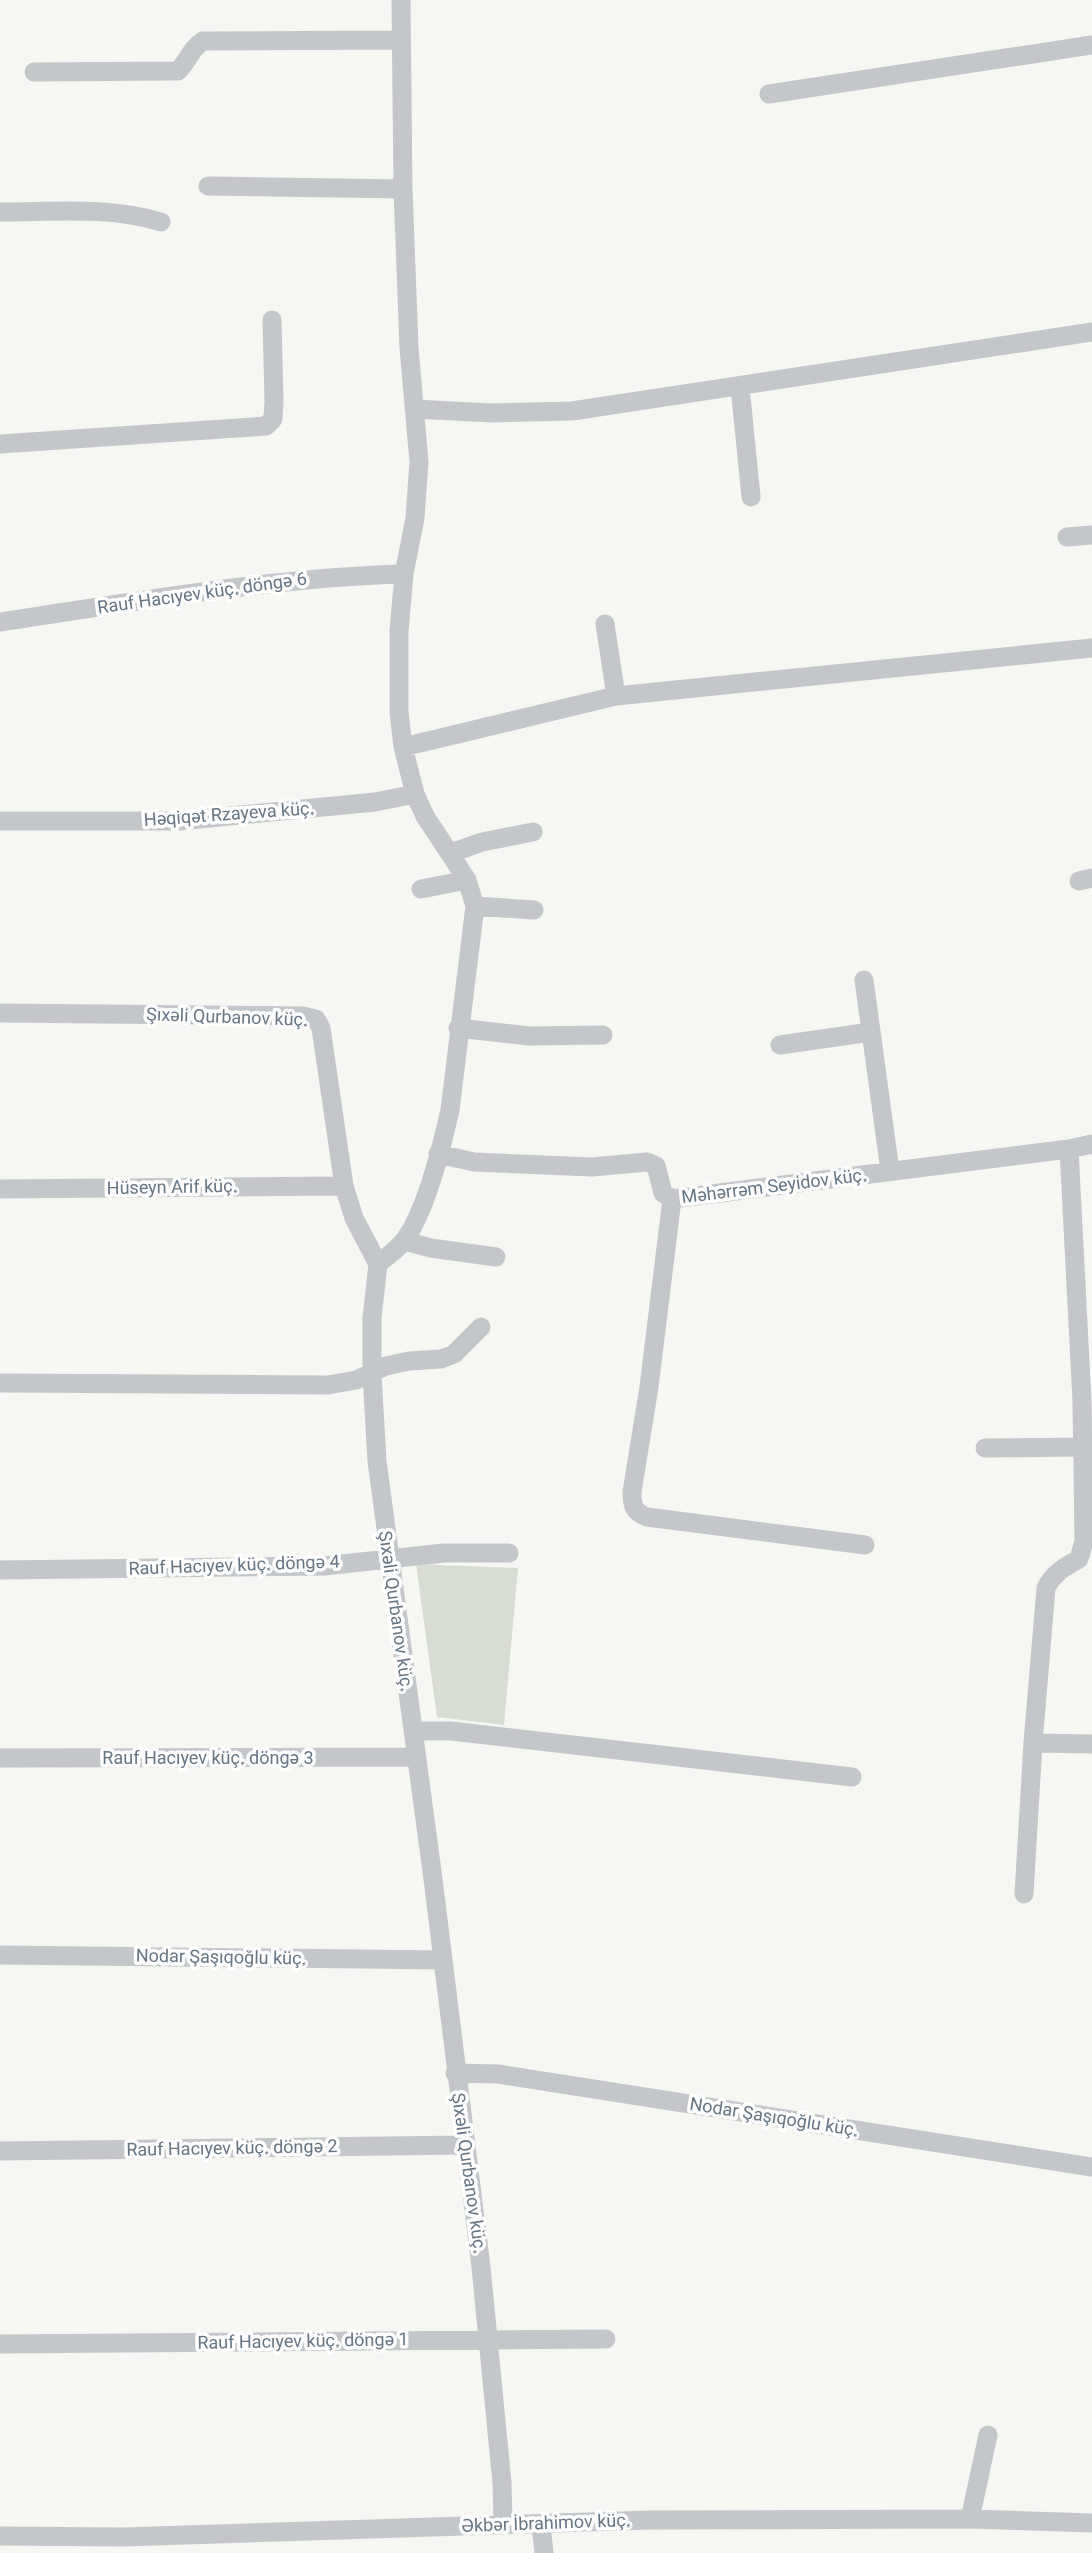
<svg xmlns="http://www.w3.org/2000/svg" width="1092" height="2553" viewBox="0 0 1092 2553" font-family="Roboto,sans-serif">
<rect width="100%" height="100%" fill="#f6f6f2"/>
<path fill="#d7ddd3" d="M416,1564L518,1568L504,1725L437,1717Z"/>
<g fill="none" stroke-linecap="round" stroke-linejoin="round">
<path stroke="#c3c7ca" stroke-width="19" d="M34,72L178,71C188,61 191,48 203,41L401,40
M769,94L1092,45
M208,186L403,189
M0,212C54,212 109,206 161,222
M740,387L751,497
M414,409L492,413L572,411L1092,332
M0,444L266,426L273,419L274,401L272,320
M1067,537L1092,535
M0,622C134,602 268,578 404,574
M605,624L616,696
M403,747L616,696L1092,648
M0,821H179L375,802L415,794
M451,853L482,842L533,832
M1079,881L1092,878
M421,889L467,880
M475,906L534,910
M864,980L890,1171
M0,1013L303,1016L316,1019L321,1028L344,1186L354,1218L378,1264L372,1318V1374L377,1461L433,1879L481,2267L502,2483L503,2524
M458,1028L529,1036L603,1035
M780,1045L871,1032
M1069,1149L1082,1401L1084,1541L1079,1559C1065,1567 1053,1573 1046,1588L1033,1743L1092,1744
M438,1154L474,1162L592,1167L647,1162L656,1166L663,1193L672,1199L1069,1149L1092,1144
M0,1189L344,1186
M672,1199L649,1387L632,1492C632,1506 634,1512 647,1517L865,1545
M405,1241L431,1248L496,1257
M378,1264C387,1256 400,1248 406,1238C426,1209 442,1146 450,1110L475,906L467,880L425,816L415,794L403,747L399,712V631L404,574L415,518L419,462L409,348L403,189L401,0
M0,1383L328,1385L356,1380L386,1366L409,1361L441,1359L454,1354L481,1327
M985,1448L1083,1447
M0,1570L324,1566L444,1553H509
M413,1731H451L852,1777
M0,1758L417,1757
M1024,1894L1033,1743
M0,1955L443,1960
M455,2073L498,2074L1092,2167
M0,2151L464,2145
M0,2344L606,2339
M970,2519L988,2435
M541,2524L544,2553
M0,2536L123,2537L650,2520L970,2519L1092,2523"/>
</g>
<g text-anchor="middle" stroke-width="7" stroke-linejoin="round" paint-order="stroke">
<g font-size="18" fill="#657584" stroke="#fff">
<text transform="translate(202 593) rotate(-8)" y="6">Rauf Hacıyev küç. döngə 6</text>
<text transform="translate(229 814) rotate(-4)" y="6">Həqiqət Rzayeva küç.</text>
<text transform="translate(227 1017) rotate(2)" y="6">Şıxəli Qurbanov küç.</text>
<text transform="translate(774 1186) rotate(-7)" y="6">Məhərrəm Seyidov küç.</text>
<text transform="translate(172 1187) rotate(-1)" y="6">Hüseyn Arif küç.</text>
<text transform="translate(234 1565) rotate(-2)" y="6">Rauf Hacıyev küç. döngə 4</text>
<text transform="translate(396 1611) rotate(82)" y="6">Şıxəli Qurbanov küç.</text>
<text x="208" y="1764">Rauf Hacıyev küç. döngə 3</text>
<text transform="translate(221 1957) rotate(1)" y="6">Nodar Şaşıqoğlu küç.</text>
<text transform="translate(774 2117) rotate(9)" y="6">Nodar Şaşıqoğlu küç.</text>
<text transform="translate(232 2148) rotate(-1)" y="6">Rauf Hacıyev küç. döngə 2</text>
<text transform="translate(469 2173) rotate(82)" y="6">Şıxəli Qurbanov küç.</text>
<text transform="translate(303 2341) rotate(-1)" y="6">Rauf Hacıyev küç. döngə 1</text>
<text transform="translate(546 2523) rotate(-2)" y="6">Əkbər İbrahimov küç.</text>
</g>
</g>
</svg>
